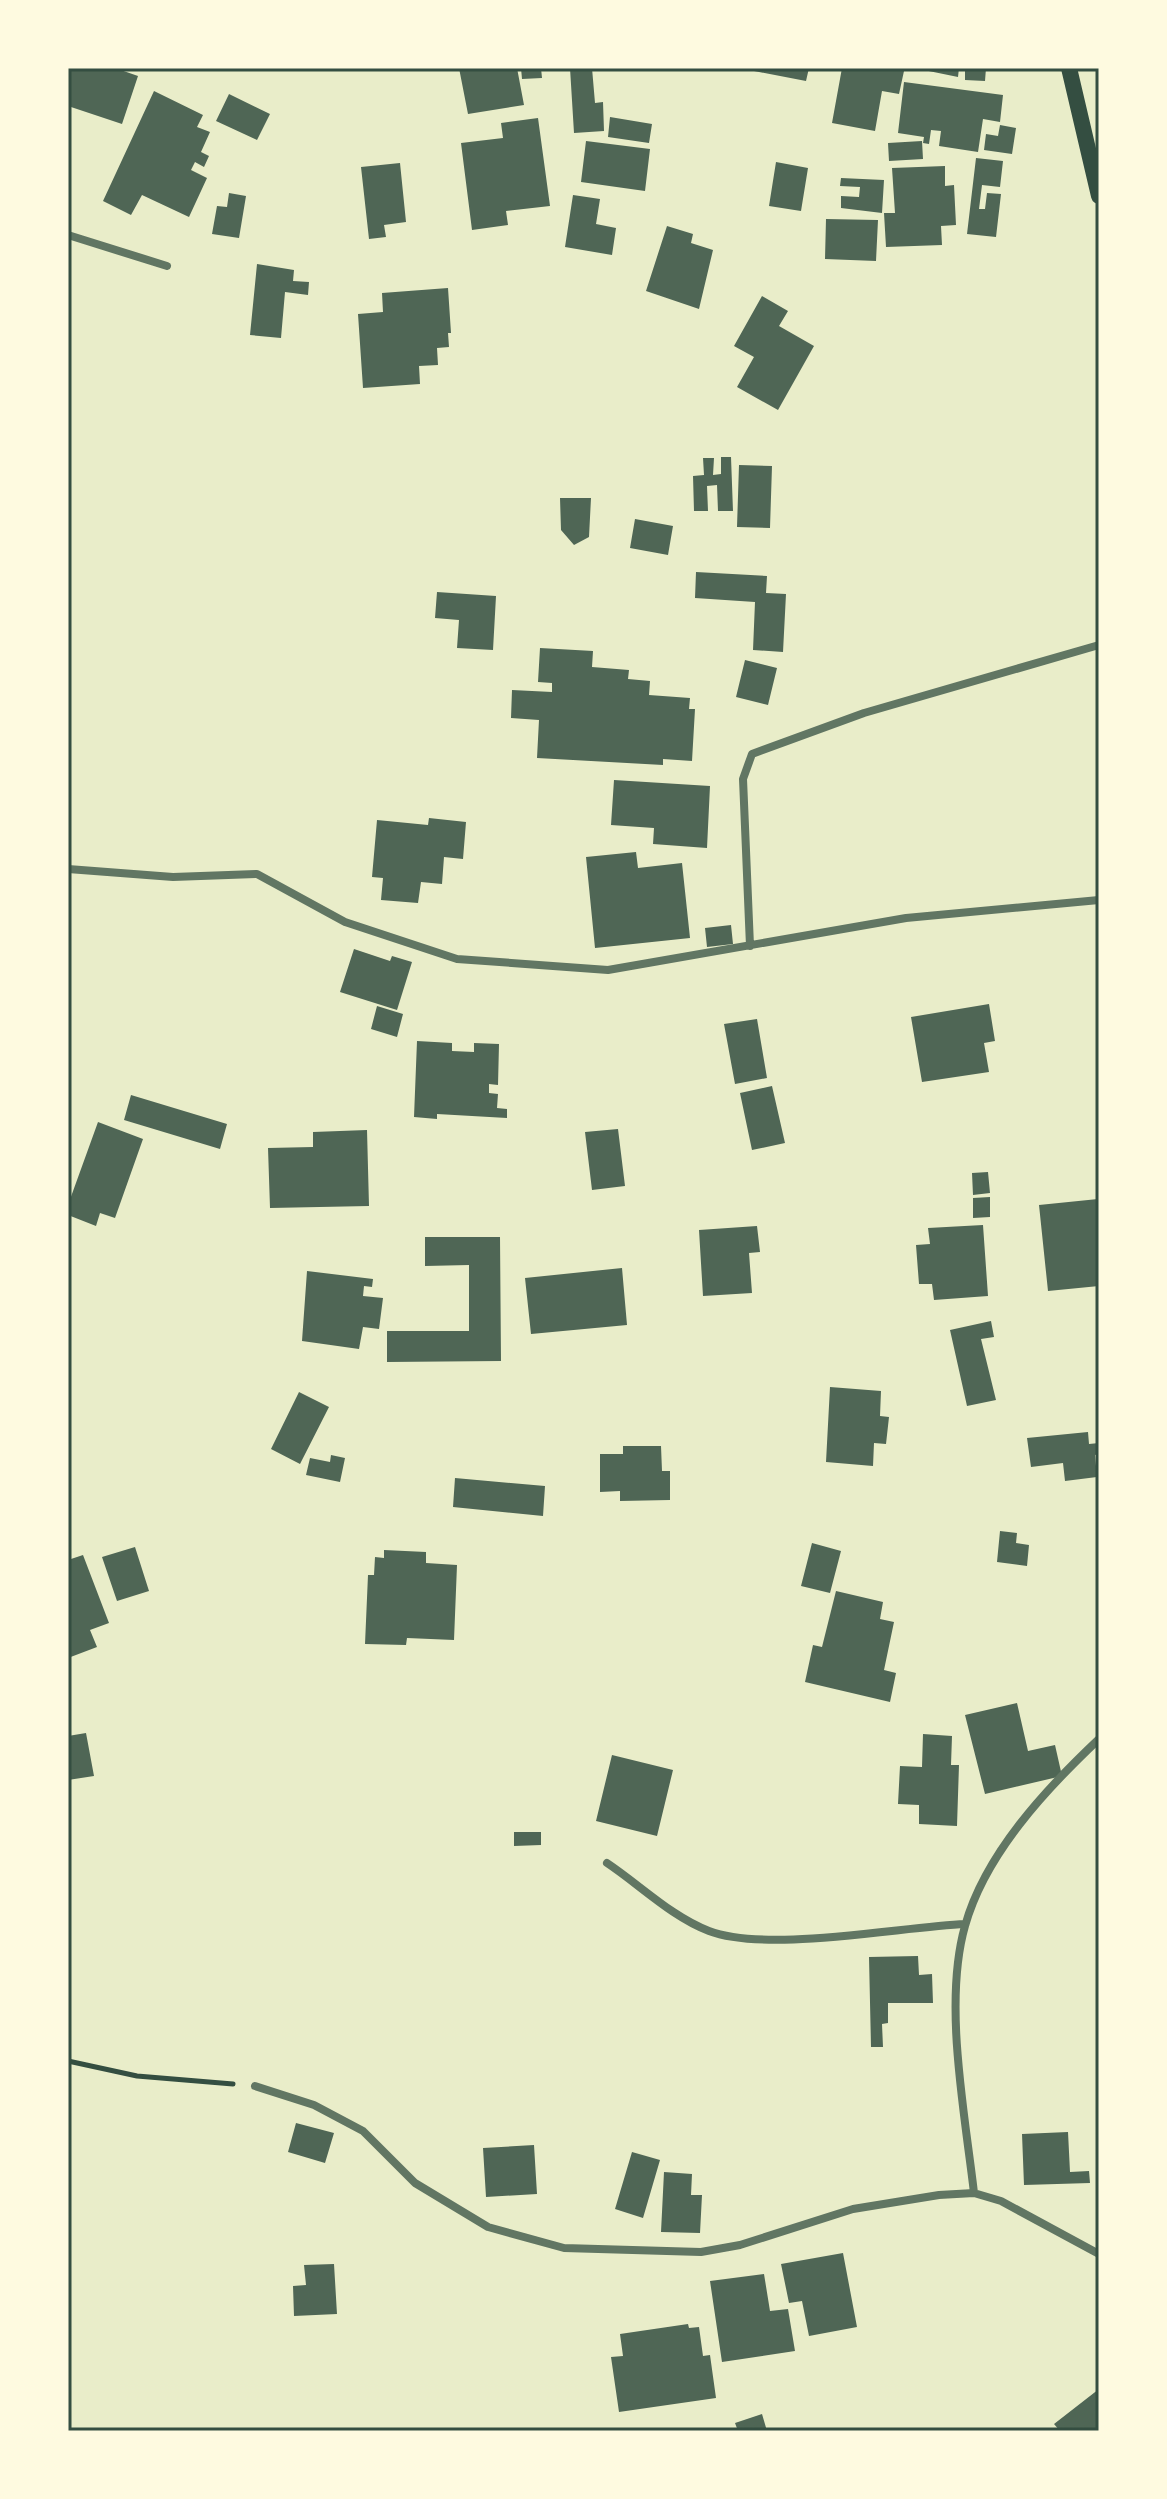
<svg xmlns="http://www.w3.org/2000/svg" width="1167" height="2499" viewBox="0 0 1167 2499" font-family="'DM Sans',sans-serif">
<rect width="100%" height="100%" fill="#e9edc9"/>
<path fill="#4f6655" d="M68,68H115L138,76L122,124L68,106Z
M459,68H517L524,105L468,114Z
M521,68H541L542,78L522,79Z
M570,68H592L595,103L603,102L604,131L574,133Z
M754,68H809L806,81L754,71Z
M842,68L904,71L899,94L882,91L875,131L832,123Z
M914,68H959L958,77Z
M965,68H986L985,81L965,80Z
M904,82L1003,95L1000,122L983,119L978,152L939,146L941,131L931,130L929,144L923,143L924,137L898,133Z
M154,91L203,115L197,127L210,132L201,152L209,156L204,167L195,162L191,170L207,178L189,217L142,195L131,215L103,201Z
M229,94L270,114L257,140L216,121Z
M610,117L652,124L649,143L608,137Z
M538,118L550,206L506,211L508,225L472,230L461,143L503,138L501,123Z
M1000,125L1016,128L1012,154L984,150L986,134L998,136Z
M586,141L650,149L645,191L581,182Z
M922,141L923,159L889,161L888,143Z
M976,158L1003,161L1000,187L982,185L979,209H985L987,193L1001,194L996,237L967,234Z
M776,162L808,168L801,211L769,206Z
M400,163L406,222L384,225L386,237L369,239L361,167Z
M945,166V186L954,185L956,225L941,226L942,245L886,247L884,213H895L892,168Z
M841,178L884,180L882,213L841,208V196L859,197L860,187L840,186Z
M229,193L246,196L239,238L212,234L217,206L227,207Z
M573,195L600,199L596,224L616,228L612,255L565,247Z
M826,219L878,220L876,261L825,259Z
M667,226L693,234L691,243L713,250L699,309L646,291Z
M257,264L294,270L293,281L309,282L308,295L285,292L281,338L250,335Z
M448,288L451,333H448L449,347L437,348L438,365L419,366L420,384L363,388L358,314L383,312L382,293Z
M762,296L788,311L779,326L814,346L778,410L737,387L754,357L734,346Z
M721,457H731L733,511H718L717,485L707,486L708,511H694L693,476L704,475L703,458H714L713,475L721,474Z
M739,465L772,466L770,528L737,527Z
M560,498H591L589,537L574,545L561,530Z
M635,519L673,526L668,555L630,548Z
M696,572L767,576L766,593L786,594L783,652L753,650L755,602L695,598Z
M437,592L496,596L493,650L457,648L459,620L435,618Z
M540,648L593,651L592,667L629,670L628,679L650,681L649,695L690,698L689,709H695L692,761L663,759V765L537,758L539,720L511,718L512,690L552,692V683L538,682Z
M745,660L777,668L768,705L736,697Z
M614,780L710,786L707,848L653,844L654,828L611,825Z
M429,818L466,822L463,859L444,857L442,884L421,882L418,903L381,900L383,878L372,877L377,820L428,825Z
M636,852L638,868L682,863L690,938L595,948L586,857Z
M731,925L733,944L707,947L705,928Z
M354,949L390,961L392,956L412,962L397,1010L340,992Z
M989,1004L995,1041L984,1043L989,1072L922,1082L911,1017Z
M377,1006L403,1014L397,1037L371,1029Z
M757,1019L767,1078L735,1084L724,1024Z
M417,1041L452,1043V1051L474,1052V1043L499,1044L498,1085L489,1084V1093L498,1094L497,1108L507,1109V1118L437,1114V1119L414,1117Z
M772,1086L785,1143L752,1150L740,1093Z
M131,1095L227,1124L220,1149L124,1120Z
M98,1122L143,1139L115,1218L100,1213L96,1226L68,1215V1205Z
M618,1129L625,1186L592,1190L585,1132Z
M367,1130L369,1206L270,1208L268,1148L313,1147V1132Z
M988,1172L990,1193L973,1195L972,1173Z
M990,1197V1217L973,1218V1198Z
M1098,1199L1099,1286L1048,1291L1039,1205Z
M983,1225L988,1296L934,1300L932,1284H919L916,1245L930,1244L928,1228Z
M757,1226L760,1252L749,1253L752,1293L703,1296L699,1230Z
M425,1237H500L501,1361L387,1362V1331H469V1265L425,1266Z
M622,1268L627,1325L531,1334L525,1278Z
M307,1271L373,1279L372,1287L364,1286L363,1296L383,1298L379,1329L363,1327L359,1349L302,1341Z
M991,1321L994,1337L981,1339L996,1400L967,1406L950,1330Z
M830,1387L881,1391L880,1416L889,1417L886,1444L874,1443L873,1466L826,1462Z
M299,1392L329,1407L300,1464L271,1449Z
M1088,1432L1089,1444L1099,1443V1454L1095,1455L1097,1477L1065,1481L1063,1463L1031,1467L1027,1438Z
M623,1446H661L662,1471H670V1500L620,1501V1491L600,1492V1454H623Z
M331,1455L345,1458L340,1482L306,1475L310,1458L330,1462Z
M455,1478L545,1486L543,1516L453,1507Z
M1000,1531L1017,1533L1016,1543L1029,1545L1027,1566L997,1562Z
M812,1543L841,1551L830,1593L801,1586Z
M135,1547L149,1591L117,1601L102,1557Z
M384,1550L426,1552V1563L457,1565L454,1640L407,1638L406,1645L365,1644L368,1575H374L375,1557L384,1558Z
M83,1555L109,1623L90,1630L97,1647L68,1658V1560Z
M836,1591L883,1602L880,1619L894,1622L884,1670L896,1673L890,1702L805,1682L813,1645L822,1647Z
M1017,1703L1028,1751L1055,1745L1062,1776L985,1794L965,1715Z
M86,1733L94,1776L68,1780V1736Z
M923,1734L952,1736L951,1765H959L957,1826L919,1824V1805L898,1804L900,1766L922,1767Z
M612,1755L673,1770L657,1836L596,1821Z
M514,1832H541V1845L514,1846Z
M918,1956L919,1975L932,1974L933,2003H888V2023L882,2024L883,2047H871L869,1957Z
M296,2123L334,2133L325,2163L288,2152Z
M1068,2132L1070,2172L1089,2171L1090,2183L1024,2185L1022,2134Z
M534,2145L537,2194L486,2197L483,2148Z
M632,2152L660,2160L643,2218L615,2209Z
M664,2172L692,2174L691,2195H702L700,2233L661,2232Z
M843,2253L857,2327L809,2336L802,2301L789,2303L781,2264Z
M334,2264L337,2314L294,2316L293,2286L306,2285L304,2265Z
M764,2274L770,2311L788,2309L795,2351L722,2362L710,2281Z
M688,2324L689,2328L699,2327L703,2356L710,2355L716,2398L619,2412L611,2357L623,2356L620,2334Z
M1099,2389V2431H1060L1054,2424Z
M762,2414L767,2431H738L735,2423Z"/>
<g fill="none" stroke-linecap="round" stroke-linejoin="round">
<path stroke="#344e41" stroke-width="5" d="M68,2061L137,2076L233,2084"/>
<path stroke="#617663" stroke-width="8" d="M68,235L167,266
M68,869L173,877L257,874L345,922L457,959L608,970L906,918L1099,900
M750,946L743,779L752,754L864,713L1099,645
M607,1863C640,1885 672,1917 709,1931C767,1953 899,1927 965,1924
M255,2086L314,2105L363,2131L415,2183L488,2227L564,2248L701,2252L740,2245L853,2209L939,2195L974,2193L1001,2201L1099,2254
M974,2193C965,2114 943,2003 965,1926C985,1854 1046,1789 1099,1739"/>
<path stroke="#344e41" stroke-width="16" d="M1069,68L1099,196"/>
</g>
<rect width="1167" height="2499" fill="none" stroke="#fefae0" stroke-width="140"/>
<rect x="70" y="70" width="1027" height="2359" fill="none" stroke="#344e41" stroke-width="3"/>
</svg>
